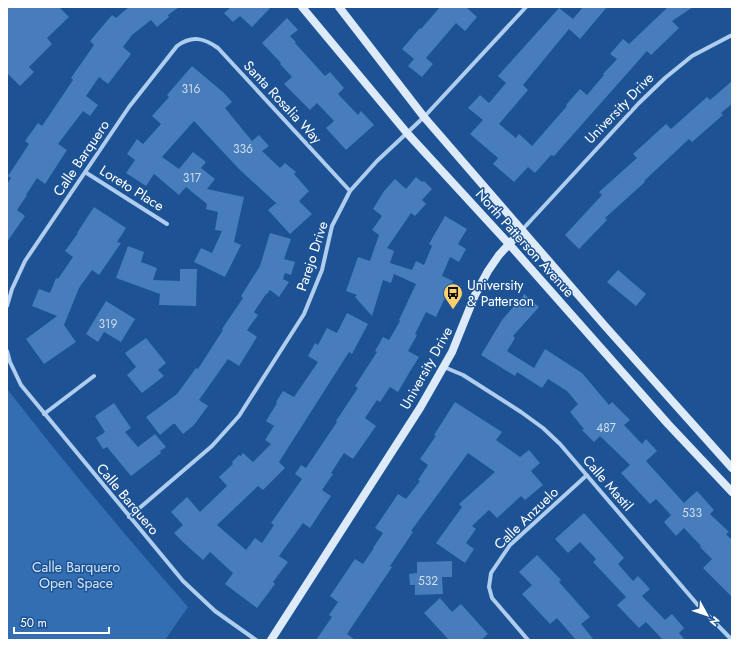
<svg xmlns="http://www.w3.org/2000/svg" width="739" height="647" viewBox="0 0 739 647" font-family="Jost,sans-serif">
<rect width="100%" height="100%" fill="#1d5394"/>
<path fill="#326eb1" d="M7,387L8,390C66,465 126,536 188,607L165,640H7Z"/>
<path fill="#467dba" d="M7,7H59L69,17L47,38L52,44L29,67L34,72L20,86L7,73Z
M129,7H179L168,15L169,17L157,27L151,20L132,35L123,47L131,54L108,84L99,77L86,96L98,105L90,116L83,111L58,144L67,150L45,184L37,178L26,195H27L17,210L25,216L7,242V184L11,178L8,176L29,144L25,141L38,123L42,126L73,80L71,78L94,45L90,41L112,15L116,18Z
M231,7H271L252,27L240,16L233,22L224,13Z
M440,7H466L477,17L465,31L456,23L426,58L433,64L422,77L408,66L414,59L402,49L420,28L421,29Z
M583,7H607L580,39L569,29L523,85L528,90L499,124L516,138L519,134L532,146L567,106L566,105L580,89L587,95L604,75L603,74L617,59L610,54L623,39L629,44L668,7H693L672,21L679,28L651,55L647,51L554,156L551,155L535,173L528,167L514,182L493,164L498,158L470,134L483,120L468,108L480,95L489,103L506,83L498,76L559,8L573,19Z
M287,18L298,30L290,36L296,42L295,43L325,76L330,72L344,88L338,94L358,115L361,111L374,125L346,150L326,128L334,121L317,103L310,110L284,84L292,77L280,64L281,63L262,43Z
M192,66L224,93L232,102L225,108L252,141L259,135L269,146L262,151L280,168L285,163L296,172L294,174L309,191L299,201L312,214L290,234L268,210L275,204H277L239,169L194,121L162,157L179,169L193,152L206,162L201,168L215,179L207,189L244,197L234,242L241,245L225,277L194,262L201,248L212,253L222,231L215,230L218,212L206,209L207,204L186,187L179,195L154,174L146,186L126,173L135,160L127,154L137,139L143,144L161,124L152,116L169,97L167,95Z
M732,81V104L721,113L723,115L692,142L689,139L644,181L645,182L605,218L607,220L579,249L565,235L602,195L599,192L637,158L633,154L666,124L671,129L707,97L710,100Z
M416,177L422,182L424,181L432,189L422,200L426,204L415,216L411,213L387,248L394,251L390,263L412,270L416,261L424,265L432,246L429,244L445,216L467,229L458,244L466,249L459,262L450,257L442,276L453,281L436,317L426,312L415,334L417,335L408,351L419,357L409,373L398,392L390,387L380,402L377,400L365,418L376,426L353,459L344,453L331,473L333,474L322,490L331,496L310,528L303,523L279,556L288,562L273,582L275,584L257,608L225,584L233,573L210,552L203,560L184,543L174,533L183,525L171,512L187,497L200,512L227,486L219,477L233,464L232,462L239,455L241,456L243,453L253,462L271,444L265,440L274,426L266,421L277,403L276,402L283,391L294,397L318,362L308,356L315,343L318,345L327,328L337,333L347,313L368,324L352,354L349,352L279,462L285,468L263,490L258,486L217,525L246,550L255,538L262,543L274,525L271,523L302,479L295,474L301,465L306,468L337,422L336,421L358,388L355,386L377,352L375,351L383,337L389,340L400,321L399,320L416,284L394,274L391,283L383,280L372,316L355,297L357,295L346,291L358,257L370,261L379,235L372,230L382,216L373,209L384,191L395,179L406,189Z
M94,207L126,228L117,242L121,243L99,275L92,270L79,288L64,325L76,342L44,364L26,339L57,316L32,306L39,289L50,293L56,278L58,279L73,257L65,251L78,233H77Z
M270,233L291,239L284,259L295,262L291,275L285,273L283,279L289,282L279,297L270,290L267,294H266L254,312L258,315L247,330L257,337L239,366L228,359L199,400L208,406L194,425L183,434L175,424H173L160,435L146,417L177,394L196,368L198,369L223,330L222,329L243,298L241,296L260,266Z
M128,246L144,252L141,262L157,268L153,280L180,281V269H197L196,306L159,305L160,294L116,278Z
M618,270L646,294L636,306L607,282Z
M524,294L539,307L513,336L515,338L507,351L534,368L545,349L582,373L609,405L612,402L630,420L624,425L642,444L646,439L657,451L646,461L684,503L697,491L714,510L710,514L729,532L726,534L732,540V597L703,568L712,559L700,547L701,546L684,528L676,536L664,522L671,515L656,499L650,504L621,473L630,465L600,436L594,442L582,430L584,429L570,412L578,404L567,391L548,379L542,388L517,372L515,376L481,355L502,320L514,306L517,308Z
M106,301L135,319L121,342L104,332L98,342L86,334Z
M146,338L166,363L158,370L164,376L142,393L127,375L136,367L125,353Z
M455,402L502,432L496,440L520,457L529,450L540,463L531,471L543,485L525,500L521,496L497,518L489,510L472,526L476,529L466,543L474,549L465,563L436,543L462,507L459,504L495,472L468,453L411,531L413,532L390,566L392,567L347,634L355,640H316L332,617L329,615L338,602L330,596L355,559L363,564L374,548H373L383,533L375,528L398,494L406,499L420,481L418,480L428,465L420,459L436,436L434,435Z
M114,403L131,428L125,432L138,447L155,434L166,447L160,451L161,453L131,476L107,447L103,449L96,438L105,432L95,416Z
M584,513L624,558L618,564L633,581L638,576L650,589L642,596L665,620L672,614L684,628L679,633L685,640H663L646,622L639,628L617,605L626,597L593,562L596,559L580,542L568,553L555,539Z
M537,555L561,580L559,582L590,617L581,624L594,640H576L557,618L550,624L522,594L532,585L519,572Z
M452,561V577H442L443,594L415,595V585H410L409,574L417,573V562Z
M440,598L452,612L461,604L488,634L481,640H449L424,613Z"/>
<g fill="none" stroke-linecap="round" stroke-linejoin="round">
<path stroke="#afcdee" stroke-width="4" d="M85,172L167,224
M522,230L639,103L665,78L692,56L732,35
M7,306L12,289L25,261L129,107L177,46C192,35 204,38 218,48L350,191
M7,351L10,362L21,385L183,581L215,611L256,640
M444,367L463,375L521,412L543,428L560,444L697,604L732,640
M44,414L94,376
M129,517L212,446L239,416L304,314L322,270L332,226L350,191L377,161L424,117L526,7
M528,640L492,598L489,587L491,573L510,545L587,475"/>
<path stroke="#dceafa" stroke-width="8" d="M302,7L407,133L509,244L668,424L732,492
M339,7L424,117L605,326L732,468
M271,640L420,408L452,352L475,295L488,271L499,255L522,230"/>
</g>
<defs>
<g id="bus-pin" transform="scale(1)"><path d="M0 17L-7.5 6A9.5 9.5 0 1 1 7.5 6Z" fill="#fdd16e" stroke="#1d5394"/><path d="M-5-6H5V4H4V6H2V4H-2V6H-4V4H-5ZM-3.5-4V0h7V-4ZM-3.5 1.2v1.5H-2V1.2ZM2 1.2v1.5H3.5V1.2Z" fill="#111"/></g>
</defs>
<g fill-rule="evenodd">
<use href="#bus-pin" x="453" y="293"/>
</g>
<g text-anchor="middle" stroke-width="3" stroke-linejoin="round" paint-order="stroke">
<g font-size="12" fill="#d1deee">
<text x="191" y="93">316</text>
<text x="243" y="153">336</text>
<text x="192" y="182">317</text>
<text x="108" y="328">319</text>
<text x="606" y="432">487</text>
<text x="692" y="517">533</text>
<text x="428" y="585">532</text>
</g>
<g font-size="14" fill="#fff" stroke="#1d5394">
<text transform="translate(283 102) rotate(47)" y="5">Santa Rosalia Way</text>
<text transform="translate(619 108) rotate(-46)" y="5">University Drive</text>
<text transform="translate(81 158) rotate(-56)" y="5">Calle Barquero</text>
<text transform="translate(132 188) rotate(32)" y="5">Loreto Place</text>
<text transform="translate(525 243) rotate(48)" y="5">North Patterson Avenue</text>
<text transform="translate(312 256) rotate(-72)" y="5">Parejo Drive</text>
<text transform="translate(426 368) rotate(-61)" y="5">University Drive</text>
<text transform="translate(608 483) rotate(49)" y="5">Calle Mastil</text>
<text transform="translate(128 499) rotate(50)" y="5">Calle Barquero</text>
<text transform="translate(526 518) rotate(-44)" y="5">Calle Anzuelo</text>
</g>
<g font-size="14" fill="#fff" stroke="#1d5394" text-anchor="start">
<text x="467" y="290">University<tspan x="467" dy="16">&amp; Patterson</tspan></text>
</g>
<g font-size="14" fill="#d6e7fa" stroke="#1d5394">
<text x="76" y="572">Calle Barquero<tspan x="76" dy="16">Open Space</tspan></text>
</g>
</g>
<rect width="739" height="647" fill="none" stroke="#ffffff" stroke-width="16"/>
<g transform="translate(707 615) rotate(130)" stroke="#1d5394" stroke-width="3" paint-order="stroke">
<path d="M0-3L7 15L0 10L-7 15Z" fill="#ffffff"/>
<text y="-6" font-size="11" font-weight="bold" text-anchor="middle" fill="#ffffff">N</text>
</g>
<path d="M14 627v6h95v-6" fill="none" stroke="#ffffff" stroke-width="2"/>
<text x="20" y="627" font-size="12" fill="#ffffff" stroke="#1d5394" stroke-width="3" paint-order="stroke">50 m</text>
</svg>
